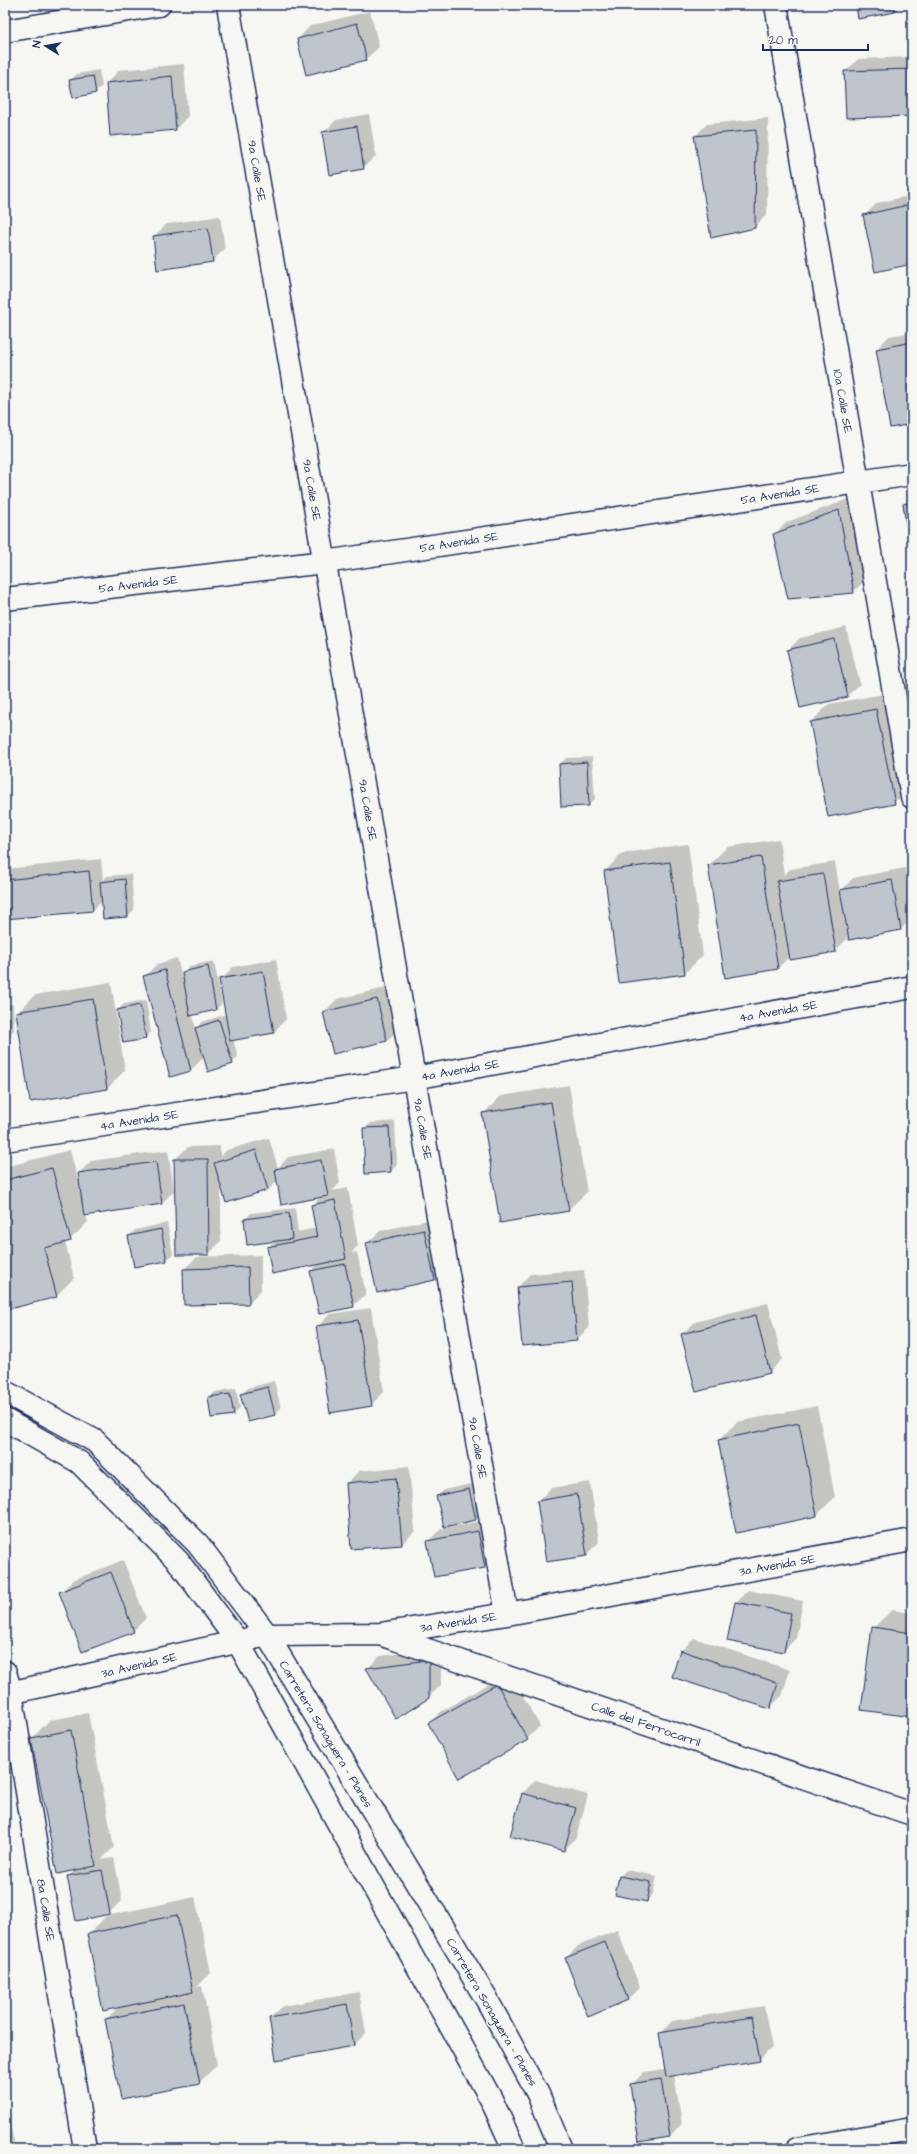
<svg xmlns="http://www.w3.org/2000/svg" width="917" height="2154" viewBox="0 0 917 2154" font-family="'Architects Daughter',sans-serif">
<rect width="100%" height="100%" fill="#f6f6f2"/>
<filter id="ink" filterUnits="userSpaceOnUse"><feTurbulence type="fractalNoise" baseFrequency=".025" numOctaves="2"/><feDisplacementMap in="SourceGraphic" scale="8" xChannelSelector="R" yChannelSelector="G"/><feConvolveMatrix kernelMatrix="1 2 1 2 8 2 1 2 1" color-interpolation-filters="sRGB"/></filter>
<g filter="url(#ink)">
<path fill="#0003" d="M857,5H901L895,11Z
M370,11L379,47L366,59L298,39L310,26Z
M912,57V115L845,72L858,59Z
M184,64L188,116L176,129L107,83L119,70Z
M99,70L102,86L96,92L74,96L70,80L77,74Z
M369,114L376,156L363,168L323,133L336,120Z
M768,118L767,214L755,227L695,136L707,124Z
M912,195V263L864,216L877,203Z
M220,216L225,249L212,261L154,236L167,224Z
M912,332V423L877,349L889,336Z
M912,496V558L904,504Z
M851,498L866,580L853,592L774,535L787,522Z
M846,627L860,684L847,696L788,650L800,638Z
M894,692L912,785L894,803L811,722L829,704Z
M592,757L595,799L588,805L560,764L566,758Z
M779,839L784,875L790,869L835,862L840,892L853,878L905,868L912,918L901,929L849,937L835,951L790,956L778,968L709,865L727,847Z
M688,844L703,955L685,973L605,871L623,853Z
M101,859L103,880L107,876L131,874L134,910L128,916L103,900L93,910L5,918V869Z
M177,958L181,974L189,966L214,961L222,1003L216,1010L192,1014L196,1028L202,1022L227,1014L221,980L233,967L276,959L286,1019L274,1032L233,1039L238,1057L232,1063L204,1057L191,1070L170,1076L145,976L157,964Z
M111,982L125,1070L107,1089L17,1013L35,995Z
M390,987L399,1028L387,1041L334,1053L324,1012L337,999Z
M146,1000L151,1032L145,1038L118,1010L124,1004Z
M13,1004L14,1030L8,1036H5V1005Z
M569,1085L587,1192L568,1210L483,1114L501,1096Z
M395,1121L397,1165L391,1171L364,1129L371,1123Z
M269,1138L278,1168L288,1157L334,1149L340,1183L332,1191L348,1188L358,1246L351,1253L357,1252L366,1294L353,1306L311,1271L319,1263L268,1248L275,1240L245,1220L251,1213L295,1208L298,1232L316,1228L312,1205L321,1197L278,1180L268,1190L221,1185V1241L209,1254L175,1159L188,1147L220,1146V1157L227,1150Z
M70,1150L80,1188L79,1173L91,1161L168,1150L174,1191L162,1203L86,1215L88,1222L70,1240L65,1242L74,1278L56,1296L5,1306V1167Z
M436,1218L447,1266L434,1279L367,1243L380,1231Z
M167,1223L173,1254L167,1260L129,1236L135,1230Z
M261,1255V1290L249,1303L184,1269L197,1257Z
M584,1270L589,1328L576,1340L523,1345L518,1287L530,1274Z
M768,1303L782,1359L770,1372L697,1391L682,1334L695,1322Z
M371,1308L384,1392L371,1405L317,1327L330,1314Z
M274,1381L281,1408L275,1414L242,1394L248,1388Z
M236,1388L240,1408L234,1414L209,1398L215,1392Z
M817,1406L835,1497L817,1515L737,1532L719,1440L737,1422Z
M409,1466L415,1531L402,1544L352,1548L347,1483L359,1471Z
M590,1482L599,1542L586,1555L538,1501L551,1488Z
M475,1483L481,1513L475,1519L450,1525V1527L491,1519L497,1554L485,1567L435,1576L428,1541L441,1529L445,1528L437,1496L444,1490Z
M123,1560L146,1618L133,1631L61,1592L73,1580Z
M748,1590L803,1601L796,1638L784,1651L736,1602Z
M892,1610L912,1613V1716L873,1628Z
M694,1638L790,1670L782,1696L769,1708L681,1651Z
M441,1648V1685L428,1698L367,1669L380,1656Z
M509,1672L540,1726L527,1739L459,1778L429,1723L442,1711Z
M88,1713L114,1847L101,1860L114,1858L122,1900L109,1913L68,1877L76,1869L32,1738L50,1720Z
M535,1780L588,1795L576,1838L564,1850L511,1836L523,1793Z
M626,1870L657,1876L653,1894L647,1900L620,1876Z
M195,1897L211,1973L197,1987L202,1986L217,2065L199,2083L106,2019L119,2007L88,1935L106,1916Z
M617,1930L640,1987L628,1999L566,1958L578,1946Z
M359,1992L366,2033L354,2045L270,2018L283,2006Z
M764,2006L772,2048L759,2060L674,2074L682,2123L670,2136L631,2085L644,2072L665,2069L660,2034L672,2021Z
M5,2107H7L14,2143L8,2149H5Z"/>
<path fill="#c0c4cd" stroke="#1b2f5e" d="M856,5H894L895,12L858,19Z
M357,23L367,60L306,75L297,39Z
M912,69V116L846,118L844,71Z
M93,76L96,93L73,98L69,80Z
M172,76L176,130L110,136L106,83Z
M357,126L364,169L329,175L322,132Z
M756,130L755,228L711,238L694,136Z
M912,204V264L875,272L863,215Z
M208,228L213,262L157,270L153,236Z
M912,342V424L890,428L876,349Z
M912,502V564L903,504Z
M839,510L854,593L788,599L773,534Z
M834,639L848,697L800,708L787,650Z
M876,709L895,804L828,817L810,722Z
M587,762L589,806L561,807L559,764Z
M761,857L778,969L725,978L708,865Z
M670,862L685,974L619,983L604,871Z
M89,871L93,911L5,919V880Z
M823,874L836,952L790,960L777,881Z
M125,879L128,917L103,919L100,882Z
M892,880L901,930L849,940L840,890Z
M208,966L216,1010L190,1016L182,972Z
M165,970L191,1071L170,1077L143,976Z
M263,971L274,1033L230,1041L219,979Z
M93,999L107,1089L30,1102L16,1012Z
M377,999L387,1041L333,1054L323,1012Z
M140,1005L146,1039L123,1043L117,1010Z
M5,1010H7L9,1037H5Z
M219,1020L233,1064L208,1072L195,1028Z
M551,1102L569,1211L500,1223L482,1113Z
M389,1127L391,1172L365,1174L363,1128Z
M256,1150L268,1190L226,1203L214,1163Z
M174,1159H208L209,1255H176Z
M321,1160L328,1196L281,1205L275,1169Z
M156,1162L162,1204L84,1216L78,1173Z
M52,1168L71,1241L44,1248L57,1297L5,1310V1180Z
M335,1200L346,1259L272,1274L267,1247L317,1237L311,1205Z
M289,1213L292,1239L247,1245L244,1219Z
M161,1229L167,1261L134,1267L128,1236Z
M424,1230L435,1280L377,1293L366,1243Z
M345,1264L354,1307L319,1314L310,1271Z
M248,1267L249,1304L184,1305L183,1269Z
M572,1282L577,1341L522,1346L517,1287Z
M756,1315L770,1373L696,1392L681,1334Z
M358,1320L372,1406L330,1413L316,1326Z
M268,1387L275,1415L248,1422L240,1394Z
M230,1394L234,1415L211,1418L208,1397Z
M799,1423L817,1516L736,1533L718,1440Z
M396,1478L402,1545L351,1549L346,1483Z
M469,1489L476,1520L444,1527L436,1496Z
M577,1494L587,1556L546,1562L537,1501Z
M478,1531L485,1568L434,1577L427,1541Z
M111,1572L134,1632L82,1652L59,1592Z
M735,1602L791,1613L784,1652L727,1641Z
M872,1627L912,1633V1717L861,1710Z
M680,1650L778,1683L770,1709L672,1677Z
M429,1660V1698L396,1719L366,1668Z
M497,1684L528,1740L459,1779L428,1723Z
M71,1730L96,1866L57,1874L31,1738Z
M522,1793L576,1808L564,1851L510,1836Z
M102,1870L110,1914L76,1921L67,1876Z
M619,1876L651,1882L647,1902L615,1895Z
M177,1915L193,1992L103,2011L87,1934Z
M605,1942L628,2000L588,2017L565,1958Z
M184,2003L200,2084L121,2099L105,2019Z
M347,2004L354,2046L276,2060L269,2018Z
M752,2017L760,2061L666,2077L659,2033Z
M661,2079L670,2137L639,2142L630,2084Z"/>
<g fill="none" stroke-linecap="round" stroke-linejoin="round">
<g stroke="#1b2f5e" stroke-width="25">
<path id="minor" d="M228,5L507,1614
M776,5L912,797
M5,31L159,5
M5,599L325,562L912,474
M5,1140L414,1078L912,987
M383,1635L912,1814
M5,1672L11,1693L85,2149
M5,1694L267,1635L380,1634L507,1614L912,1540
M797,2149L912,2129"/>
</g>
<g stroke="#1b2f5e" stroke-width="25">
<path id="major" d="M5,1392L95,1441L198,1544L267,1635L487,2000L538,2094L561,2149
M5,1420L79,1462L178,1561L238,1642L491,2099L514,2149"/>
</g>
<use href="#minor" stroke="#f6f6f2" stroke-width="22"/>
<use href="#major" stroke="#f6f6f2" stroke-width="22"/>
</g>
</g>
<g text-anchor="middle" stroke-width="3" stroke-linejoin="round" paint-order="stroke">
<g font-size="12" fill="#1b2f5e" stroke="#f6f6f2">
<text transform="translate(257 171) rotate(80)" y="4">9a Calle SE</text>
<text transform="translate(843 401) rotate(80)" y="4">10a Calle SE</text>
<text transform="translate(312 490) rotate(80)" y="4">9a Calle SE</text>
<text transform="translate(780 494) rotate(-9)" y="4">5a Avenida SE</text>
<text transform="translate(459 542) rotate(-9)" y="4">5a Avenida SE</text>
<text transform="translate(138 584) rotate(-7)" y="4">5a Avenida SE</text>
<text transform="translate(368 810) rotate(80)" y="4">9a Calle SE</text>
<text transform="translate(778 1011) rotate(-10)" y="4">4a Avenida SE</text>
<text transform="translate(460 1070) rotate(-10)" y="4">4a Avenida SE</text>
<text transform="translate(139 1120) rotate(-9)" y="4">4a Avenida SE</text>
<text transform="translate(423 1129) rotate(80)" y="4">9a Calle SE</text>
<text transform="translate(478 1448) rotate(80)" y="4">9a Calle SE</text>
<text transform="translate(777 1565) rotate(-10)" y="4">3a Avenida SE</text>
<text transform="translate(458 1622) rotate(-9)" y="4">3a Avenida SE</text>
<text transform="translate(139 1665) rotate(-13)" y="4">3a Avenida SE</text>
<text transform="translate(646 1724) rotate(19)" y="4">Calle del Ferrocarril</text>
<text transform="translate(326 1734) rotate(59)" y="4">Carretera Sonaguera - Planes</text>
<text transform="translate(46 1910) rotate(81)" y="4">8a Calle SE</text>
<text transform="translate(492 2012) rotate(60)" y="4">Carretera Sonaguera - Planes</text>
</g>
</g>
<rect width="917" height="2154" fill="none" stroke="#f6f6f2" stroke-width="20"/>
<rect x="10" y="10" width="897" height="2134" fill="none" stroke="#1b2f5e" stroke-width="1.5" filter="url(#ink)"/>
<g transform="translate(46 46) rotate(281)" stroke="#f6f6f2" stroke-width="3" paint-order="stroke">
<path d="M0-3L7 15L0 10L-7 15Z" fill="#1b2f5e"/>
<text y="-6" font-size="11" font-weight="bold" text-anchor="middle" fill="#1b2f5e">N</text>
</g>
<path d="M763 44v6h105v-6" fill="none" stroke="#1b2f5e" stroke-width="2"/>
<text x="769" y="44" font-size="12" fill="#1b2f5e" stroke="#f6f6f2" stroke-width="3" paint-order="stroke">20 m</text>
</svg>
